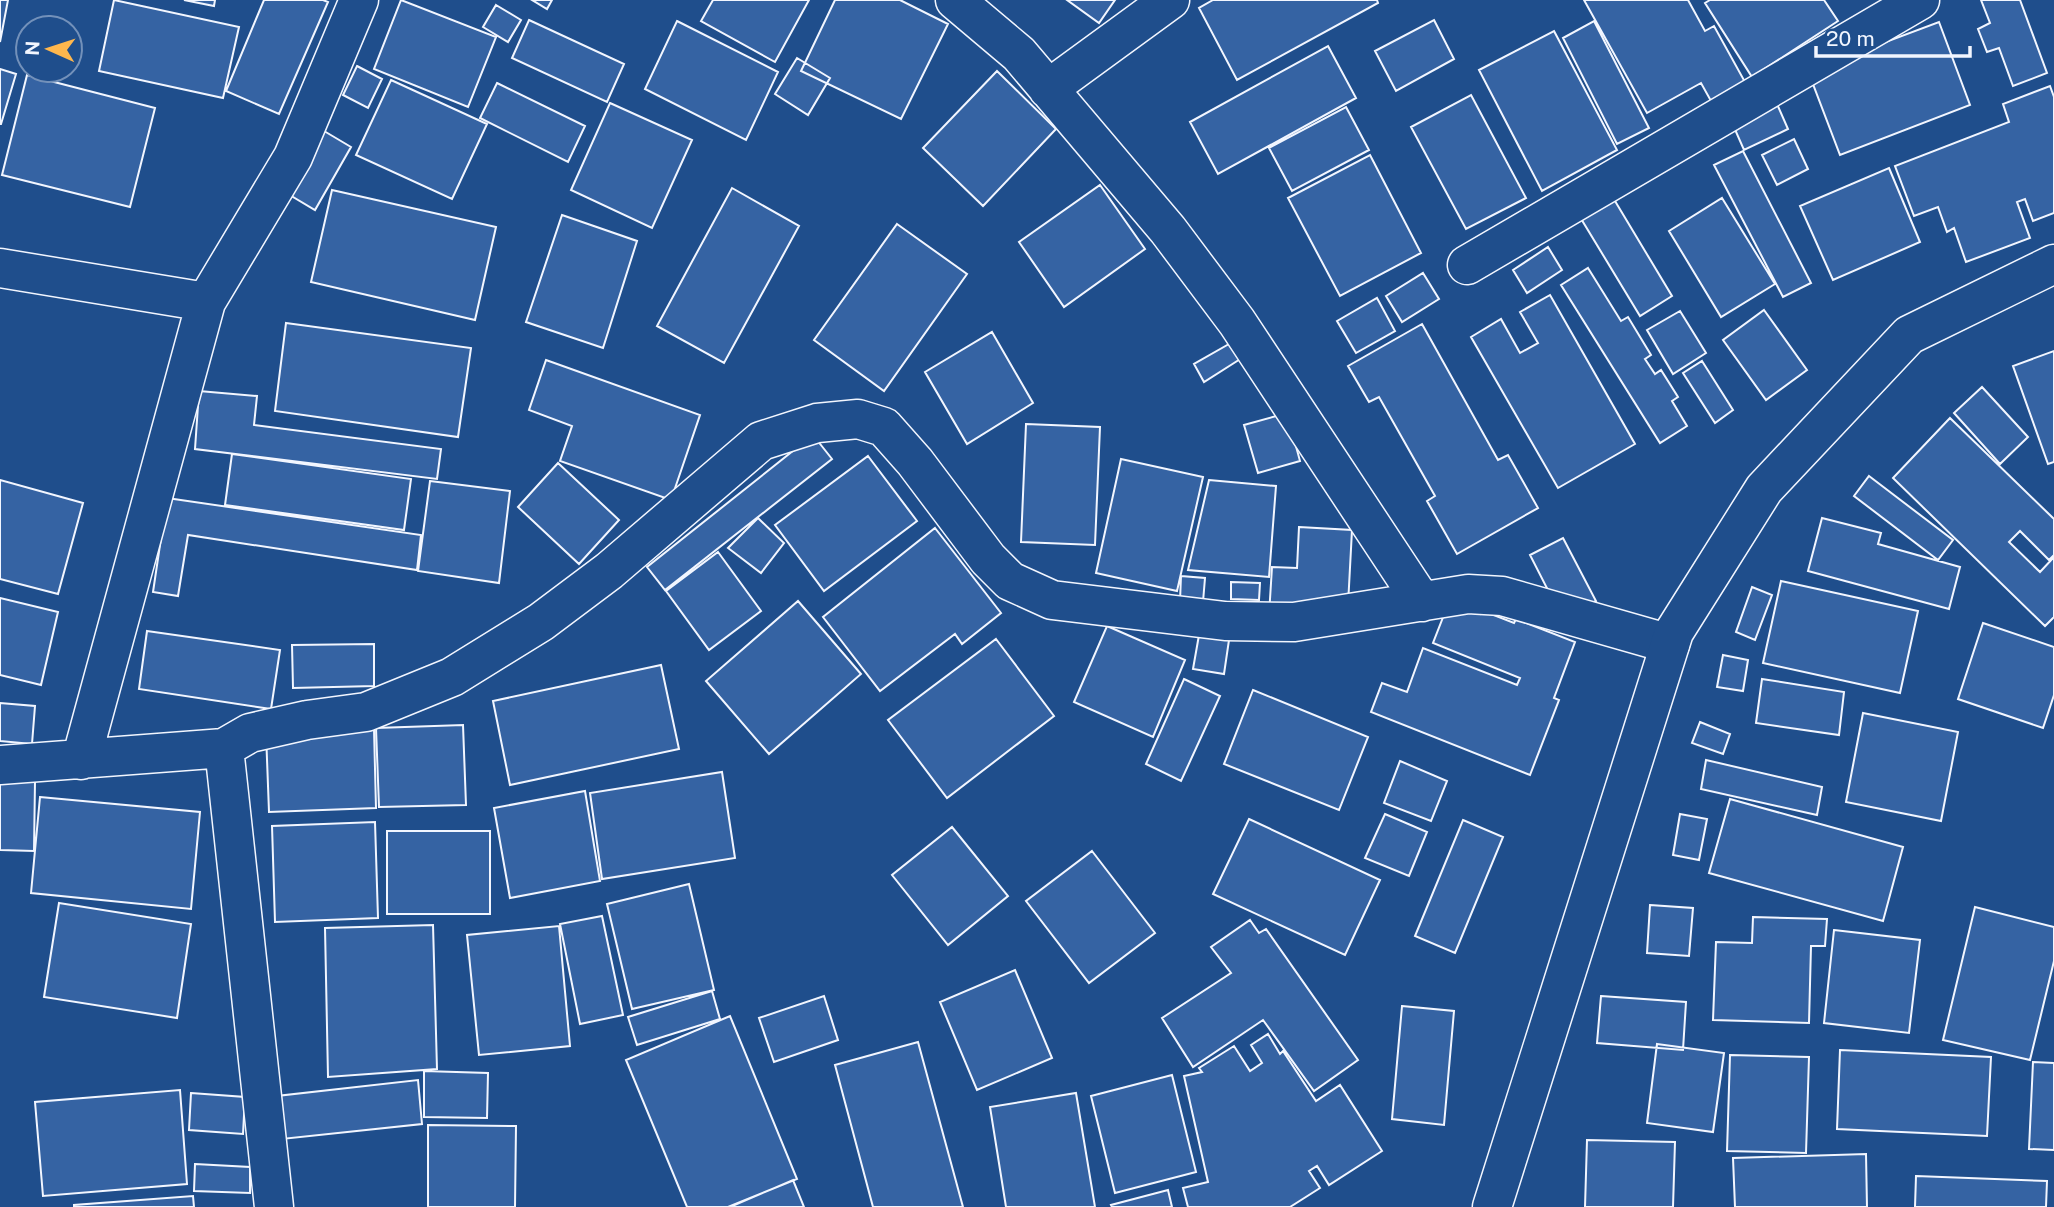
<svg xmlns="http://www.w3.org/2000/svg" width="2054" height="1207" viewBox="0 0 2054 1207" font-family="'Public Sans',sans-serif">
<rect width="100%" height="100%" fill="#1f4e8c"/>
<path fill="#3563a3" stroke="#f2f6ff" stroke-width="2" d="M0,0H8L0,42Z
M114,0L239,27L223,98L99,71Z
M184,0H215L214,6Z
M264,0H323L328,2L279,114L226,91Z
M401,0L496,37L468,107L374,69Z
M532,0H552L547,9Z
M713,0H809L775,62L701,21Z
M835,0H900L948,24L901,119L801,71Z
M1067,0H1115L1099,23Z
M1213,0H1377L1378,3L1237,80L1199,8Z
M1584,0H1688L1705,31L1714,26L1745,82L1711,101L1701,83L1647,113Z
M1710,0H1824L1838,21L1752,77L1705,3Z
M1981,0H2020L2047,73L2013,86L1999,48L1987,52L1978,29L1990,23Z
M496,5L521,20L508,42L483,27Z
M529,20L624,64L607,102L512,58Z
M1434,20L1454,59L1396,91L1375,51Z
M677,21L778,72L746,140L645,89Z
M1594,21L1649,128L1617,144L1563,38Z
M1939,22L1970,105L1840,155L1808,71Z
M1554,31L1617,150L1542,191L1479,70Z
M1328,46L1356,98L1218,174L1190,122Z
M797,58L830,78L808,115L775,94Z
M357,66L382,79L368,108L343,95Z
M0,69L16,74L1,124H0Z
M997,71L1056,129L983,206L923,148Z
M27,75L155,108L130,207L2,175Z
M391,80L487,124L452,199L356,155Z
M497,83L585,126L568,162L480,118Z
M2050,86L2054,97V213L2033,221L2025,199L2017,202L2030,238L1966,262L1954,228L1947,232L1938,207L1914,216L1895,166L2009,122L2003,104Z
M1471,95L1526,198L1466,229L1411,127Z
M610,103L692,140L652,228L571,190Z
M1777,104L1788,129L1744,150L1733,125Z
M1346,107L1369,150L1292,191L1269,148Z
M319,128L351,147L315,210L283,191Z
M1794,139L1808,169L1777,185L1762,155Z
M1743,151L1811,283L1783,297L1714,165Z
M1370,155L1421,253L1340,296L1288,198Z
M1889,168L1920,242L1833,280L1800,206Z
M1100,185L1145,249L1064,307L1019,242Z
M732,188L799,226L724,363L657,326Z
M332,190L496,227L475,320L311,282Z
M1612,196L1672,296L1640,316L1580,217Z
M1722,198L1775,284L1721,317L1669,231Z
M562,215L637,241L603,348L526,322Z
M897,224L967,274L884,391L814,340Z
M1548,247L1562,270L1527,293L1513,270Z
M1588,268L1621,321L1628,317L1651,355L1645,359L1655,374L1661,370L1678,397L1672,401L1687,426L1660,443L1561,285Z
M1423,273L1439,299L1402,322L1386,296Z
M1550,295L1635,444L1558,488L1471,337L1501,319L1520,353L1538,343L1520,312Z
M1377,298L1395,331L1356,353L1337,321Z
M1764,310L1807,370L1766,400L1723,340Z
M1680,311L1706,353L1673,374L1647,330Z
M286,323L471,348L458,437L275,411Z
M1422,324L1498,460L1508,455L1538,508L1457,554L1427,501L1435,496L1379,397L1369,402L1348,366Z
M992,332L1033,403L967,444L925,372Z
M1236,340L1245,356L1204,382L1194,364Z
M2054,351V462L2048,464L2013,366Z
M546,360L700,415L671,500L560,461L572,426L529,410Z
M1702,361L1733,410L1715,423L1683,373Z
M1982,387L2028,437L2000,464L1954,413Z
M199,391L257,396L254,425L441,449L437,479L195,449Z
M1287,413L1300,461L1258,473L1244,425Z
M1950,418L2054,519V555L2049,560L2020,531L2009,542L2040,572L2054,557V617L2045,626L1893,478Z
M1026,424L1100,427L1095,545L1021,542Z
M813,435L832,459L665,590L647,567Z
M232,454L411,479L404,530L225,505Z
M868,456L917,521L824,591L775,525Z
M1121,459L1203,477L1177,591L1096,573Z
M558,463L619,520L579,564L518,507Z
M1869,476L1953,540L1938,560L1854,496Z
M0,480L83,503L58,594L0,579Z
M1209,480L1276,486L1269,577L1188,570Z
M430,481L510,491L499,583L418,571Z
M167,498L421,535L417,570L188,535L178,596L153,592Z
M758,518L784,543L761,573L728,548Z
M1822,518L1881,533L1878,544L1960,567L1949,609L1808,571Z
M1299,527L1352,530L1348,605L1269,615L1272,567L1297,568Z
M935,528L1001,613L962,644L955,634L880,691L823,617Z
M1563,538L1596,601L1577,611L1555,604L1530,555Z
M718,552L761,611L709,650L666,591Z
M1181,576L1205,578L1203,602L1180,601Z
M1781,581L1918,611L1900,693L1763,663Z
M1231,582L1260,583L1259,600L1231,599Z
M1752,587L1772,595L1755,640L1736,632Z
M0,598L58,612L41,685L0,675Z
M798,601L861,674L769,754L706,681Z
M1449,602L1480,614L1481,610L1514,623L1516,619L1575,642L1554,698L1559,700L1530,775L1371,712L1382,683L1407,692L1423,648L1517,685L1520,678L1433,643Z
M1983,623L2054,647V695L2043,728L1958,699Z
M1107,626L1185,660L1153,737L1074,702Z
M147,631L280,650L271,709L139,689Z
M1199,635L1229,640L1224,674L1193,669Z
M996,639L1054,716L947,798L888,720Z
M374,644V686L293,688L292,645Z
M1723,655L1748,660L1743,691L1717,687Z
M661,665L679,749L510,785L493,701Z
M1184,679L1220,696L1181,781L1146,764Z
M1762,679L1844,692L1839,735L1756,723Z
M1253,690L1368,737L1339,810L1224,764Z
M0,703L35,706L32,744L0,741Z
M1863,713L1958,732L1941,821L1846,802Z
M1700,722L1730,734L1723,754L1692,743Z
M463,725L466,805L379,807L376,728Z
M374,729L376,808L269,812L266,733Z
M1706,760L1822,787L1817,815L1701,789Z
M1400,761L1447,781L1431,821L1384,803Z
M722,772L735,858L602,879L590,793Z
M0,781H35L34,851L0,850Z
M585,791L600,881L510,898L494,808Z
M40,797L200,812L191,909L31,893Z
M1730,799L1903,847L1883,921L1709,873Z
M1385,814L1427,832L1409,876L1365,858Z
M1680,814L1707,819L1699,860L1673,855Z
M1249,819L1380,880L1345,955L1213,894Z
M1463,820L1503,837L1455,953L1415,936Z
M375,822L378,918L275,922L272,826Z
M952,827L1008,896L948,945L892,875Z
M387,831H490V914H387Z
M1092,851L1155,933L1089,983L1026,901Z
M689,884L714,990L632,1009L607,904Z
M59,903L191,924L177,1018L44,997Z
M1650,905L1693,908L1689,956L1647,953Z
M1975,907L2054,927V961L2030,1060L1943,1040Z
M602,916L623,1015L580,1024L560,924Z
M1753,917L1827,919L1825,946H1811L1809,1023L1713,1020L1716,942L1752,943Z
M1250,920L1259,933L1266,929L1358,1060L1314,1091L1263,1020L1193,1067L1162,1018L1231,973L1211,947Z
M433,925L437,1069L328,1077L325,928Z
M559,926L570,1046L479,1055L467,935Z
M1834,930L1920,940L1909,1033L1824,1023Z
M1015,970L1052,1058L977,1090L940,1002Z
M712,991L720,1019L637,1045L628,1017Z
M824,996L838,1040L774,1062L759,1018Z
M1601,996L1686,1002L1683,1050L1597,1043Z
M1402,1006L1454,1011L1444,1125L1392,1119Z
M730,1016L797,1179L728,1207H687L626,1060Z
M1268,1034L1280,1054L1283,1051L1316,1101L1340,1085L1382,1151L1329,1185L1317,1166L1309,1171L1320,1188L1290,1207H1188L1183,1188L1208,1182L1184,1076L1202,1072L1199,1068L1234,1046L1250,1071L1262,1063L1251,1045Z
M918,1042L963,1207H873L835,1065Z
M1657,1044L1724,1053L1713,1132L1647,1123Z
M1840,1050L1991,1057L1987,1136L1837,1129Z
M1730,1055L1809,1057L1806,1153L1727,1151Z
M2033,1062L2054,1063V1150L2029,1149Z
M424,1071L488,1073L487,1118L424,1117Z
M1172,1075L1196,1172L1115,1193L1091,1096Z
M418,1080L422,1124L282,1139L277,1096Z
M180,1090L187,1184L43,1196L35,1102Z
M191,1093L245,1097L243,1134L189,1130Z
M1076,1093L1095,1207H1006L990,1107Z
M428,1125L516,1126L515,1207H428Z
M1587,1140L1675,1142L1673,1207H1585Z
M1866,1154L1867,1207H1735L1733,1158Z
M195,1164L250,1167V1193L194,1191Z
M1916,1176L2047,1181L2046,1207H1915Z
M793,1180L804,1207H730Z
M1168,1190L1172,1207H1112L1111,1205Z
M193,1196L194,1207H74V1205Z"/>
<g fill="none" stroke-linecap="round" stroke-linejoin="round">
<g stroke="#f2f6ff" stroke-width="41">
<path id="street" d="M955,0L1019,54L1168,230L1237,322L1422,602
M1048,89L1170,0
M1467,265L1920,0
M0,268L206,302L293,157L359,0
M224,748L274,1207
M81,760L206,302
M0,765L224,748L250,733L307,720L366,712L452,677L541,622L609,571L761,441L817,423L858,419L884,427L915,462L988,559L1010,581L1052,600L1225,621L1294,622L1468,594L1502,596L1670,644"/>
</g>
<g stroke="#f2f6ff" stroke-width="41">
<path id="secondary" d="M1492,1207L1674,632L1764,489L1909,335L2054,264"/>
</g>
<use href="#street" stroke="#1f4e8c" stroke-width="38"/>
<use href="#secondary" stroke="#1f4e8c" stroke-width="38"/>
</g>
<g transform="translate(49 49) rotate(273)"><circle r="33" fill="#1f4e8c" stroke="#7391ba" stroke-width="2"/>
<path d="M0-5L12 26L0 18L-12 26Z" fill="#ffb74d"/>
<text y="-10" font-size="19" font-weight="bold" text-anchor="middle" fill="#f2f6ff">N</text>
</g>
<path d="M1816 46v10h154v-10" fill="none" stroke="#f2f6ff" stroke-width="3.5"/>
<text x="1826" y="46" font-size="21" fill="#f2f6ff" stroke="#1f4e8c" stroke-width="5" paint-order="stroke">20 m</text>
</svg>
